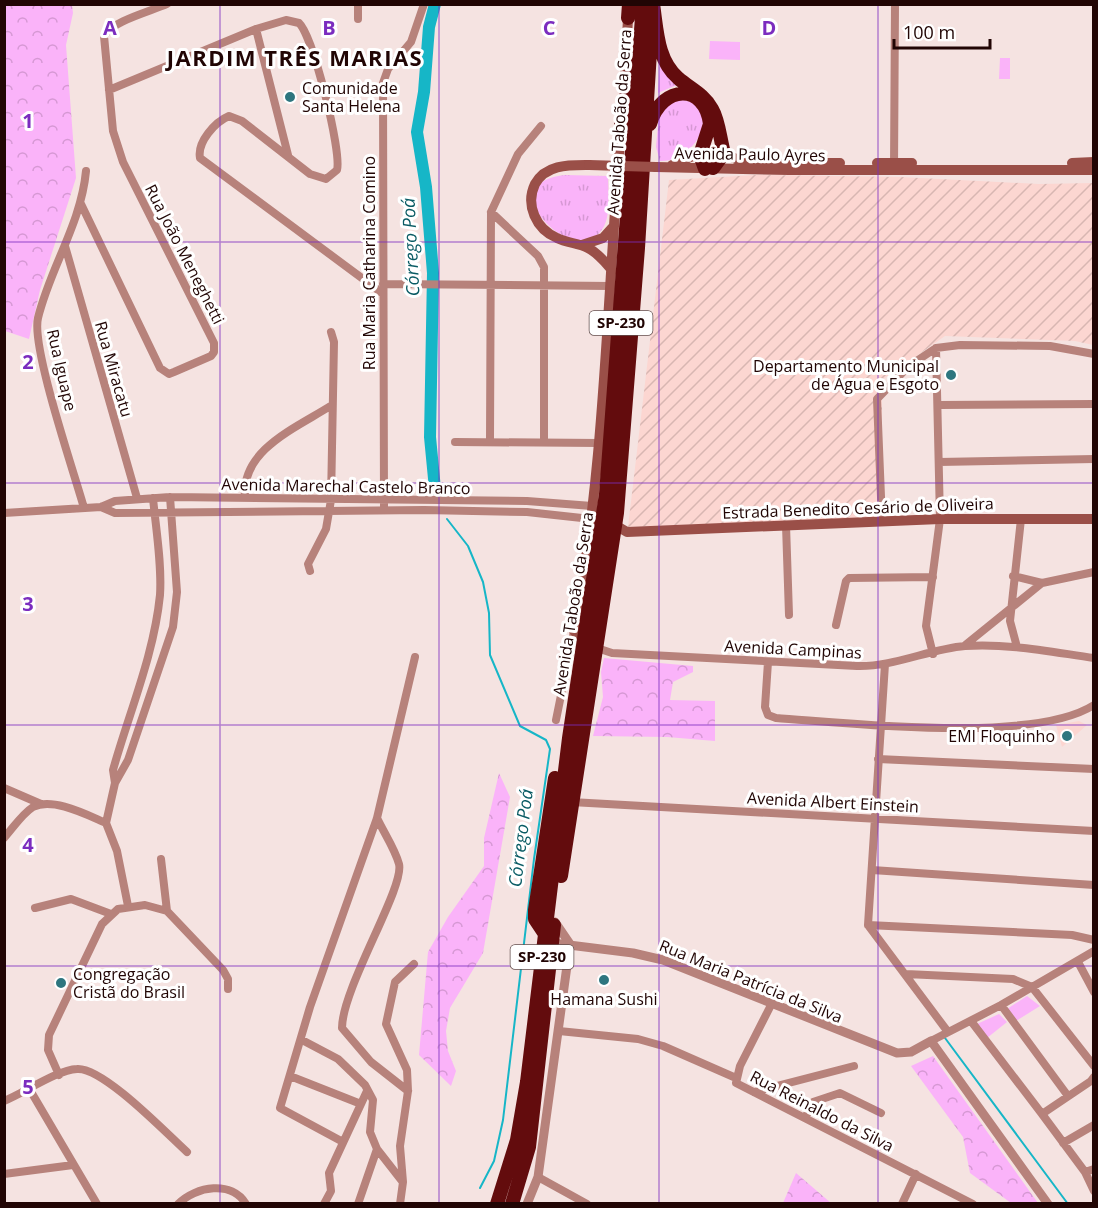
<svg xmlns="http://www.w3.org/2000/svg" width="1098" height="1208" viewBox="0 0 1098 1208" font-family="'Open Sans',sans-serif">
<defs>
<pattern id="industrial-furrows" width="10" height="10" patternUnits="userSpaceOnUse" patternTransform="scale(1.5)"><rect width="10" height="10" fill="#fcd6d1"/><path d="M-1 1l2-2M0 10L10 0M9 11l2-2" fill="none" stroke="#d8b6b2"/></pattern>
<pattern id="grass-tufts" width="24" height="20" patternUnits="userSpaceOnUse" patternTransform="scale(1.5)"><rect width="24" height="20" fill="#fab3f9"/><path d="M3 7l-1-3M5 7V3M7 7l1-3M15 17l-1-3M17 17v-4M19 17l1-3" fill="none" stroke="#d698d4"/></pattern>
<pattern id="forest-crowns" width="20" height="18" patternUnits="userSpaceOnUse" patternTransform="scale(1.5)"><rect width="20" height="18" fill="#fab3f9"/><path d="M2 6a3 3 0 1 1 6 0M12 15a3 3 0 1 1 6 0" fill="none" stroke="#d698d4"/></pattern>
</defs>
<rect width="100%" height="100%" fill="#f5e3e1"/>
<path fill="#fcd6d1" d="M1079,721L1087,725L1062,747L1056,725Z"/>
<path fill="url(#industrial-furrows)" d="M756,175L900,177L1039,184L1093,183V345L1075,341L945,336L882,380V517L628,527L669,180Z"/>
<path fill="url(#grass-tufts)" d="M660,60L679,84L658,93Z
M676,98L697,103C699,108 703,115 703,121C703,142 680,162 660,161L656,147L659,114Z
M565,175L608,176C608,191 611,215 603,228C576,273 487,183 565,175Z"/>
<path fill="url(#forest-crowns)" d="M5,4L72,5L73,13L66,45L76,178L40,290L29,339L5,331Z
M604,658L693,666V672L673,682L670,700L715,701V741L667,737L593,736L603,697L601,672Z
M499,773L510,797L483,953L450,1008L446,1031L448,1051L456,1071L451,1086L419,1055L428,952L448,917L484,866V838Z
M933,1056L1038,1203H1011L970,1173L963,1137L911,1066Z
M796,1173L831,1203H783Z"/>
<path fill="#fab3f9" d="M710,41L740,42V60L709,59Z
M1000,58H1010V79H999Z
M1027,996L1040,1006L1016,1021L1007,1009Z
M999,1014L1007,1022L987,1038L977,1024Z"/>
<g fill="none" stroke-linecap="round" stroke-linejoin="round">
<path stroke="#16b6c7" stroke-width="2" d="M447,519L468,546L483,582L489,613L490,655L520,726L546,740L550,749L534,859L503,1120L494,1161L480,1188
M945,1038L1068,1204"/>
<path stroke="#16b6c7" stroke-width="12" d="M435,489L430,437L433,273L426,187L417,132L424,92L429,27L435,4"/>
<path stroke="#b7827b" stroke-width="8" d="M358,19V4
M256,29L288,155
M109,90L256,29L286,20L299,23C313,36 342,152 337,170L326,179L310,174L242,121L229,116C215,122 197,142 200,158L382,293
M894,168L895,4
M81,204L160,368L169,374L174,372L211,356L214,352V343L123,162L113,131L104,36C112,21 152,11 167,4
M491,212L538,256L544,267V442
M65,246L137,498
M383,284L611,286
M939,405L1094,404
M490,440L491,212L518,154L541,126
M455,442L599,443
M939,462L1094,459
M245,497C241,449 298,427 332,405
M101,507L115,513L424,510L527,512L591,519
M84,508C74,472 31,347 38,318C50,268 81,224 86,171
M384,510L383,83L388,69L411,42L424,4
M4,513L101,507L115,501L170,497L527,501L592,506
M882,521L877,399L909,366L936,348L960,345L1050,346L1094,354
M786,525L789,615
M310,571L308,564L326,529L331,500L334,342L331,332
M1013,576L1042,583
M836,625L846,581L849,578L933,577
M964,646L1042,583L1094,572
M1017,647L1010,621L1021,519
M597,648L612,653L857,666C894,667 929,649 965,646C1008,643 1051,652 1094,658
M933,654L926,626L940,519L936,348
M768,662L765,707L768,715L776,718C850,723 1033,744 1094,705
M885,664L868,925L948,1032
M556,720L574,631
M878,759L1094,769
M115,783L128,760L173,627L177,592L170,497
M4,788L41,804
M571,802L1094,831
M377,818C384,833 395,849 399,864C405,887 342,988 342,1028L371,1062L408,1091
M106,823L115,783L113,770C129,713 154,655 160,595C162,564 156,530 153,498
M4,838C13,828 22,814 33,807C53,797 87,815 106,823L117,851L128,906
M161,859L167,911
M872,870L1094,885
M35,908L71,899L111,914
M868,925L1072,935L1094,940
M1078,962L1094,992
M906,974L1013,979L1032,987L1094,1066
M771,1005L740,1066L736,1083L973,1204
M1001,1005L1068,1096
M971,1021L1042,1114
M559,1031L638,1039L663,1046L736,1078
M302,1040L338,1059L365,1085L373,1100L370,1132L377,1149L402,1181
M931,1041L1001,1005L1094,951
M59,1075L48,1050L49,1035L102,924L118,909L145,905L167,911L223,970L228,979V989
M290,1076L361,1104
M1094,1077L1091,1081L1042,1114L1085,1172L1094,1191
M30,1090L97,1204
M754,1092L854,1066
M4,1101C24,1093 57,1070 77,1069C103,1067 166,1133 187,1152
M805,1118L813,1102L840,1093L881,1113
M343,1142L280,1108L310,1007L377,818L415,657
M1063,1143L1094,1125
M1085,1172L1094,1169
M4,1174L73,1165
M538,1177L587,1204
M178,1204C196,1186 232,1180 246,1204
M324,1204L331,1191L329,1173L367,1091
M358,1204L377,1149
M400,1204L403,1182L400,1146L408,1091L407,1070L386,1024L395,982L414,964
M902,1204L916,1174"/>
<path stroke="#b7827b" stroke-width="9" d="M555,922L570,944
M553,943L633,953L663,960L897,1053L911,1052L931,1041L1048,1204
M527,1204L538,1177L570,944"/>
<path stroke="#9a4f48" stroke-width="10" d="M625,78L628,18
M877,163H912
M1072,163L1094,162
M589,165C569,165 546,164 535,184C525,205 536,229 557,238C567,243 578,243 588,248C598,253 605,262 612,270
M672,165L705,151L724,153L736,159L752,163H840
M656,167L789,170H1094
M582,245L603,238L612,228
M610,522L627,532L940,519H1094
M588,641L574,631C606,462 607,289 622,117"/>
<path stroke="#630c0d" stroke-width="14" d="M653,4C657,30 657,60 678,78C689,88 704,94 712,109C719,121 720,139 724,153L713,168
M628,18L629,4
M621,124L632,65
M650,124C662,84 705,83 710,124L700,155L705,169
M590,530L597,553
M561,876L617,513L638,248L652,19
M547,937L535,919V910L555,778
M497,1204L517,1140L527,1082L569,738L606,494L643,4
M512,1204L529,1147L554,925"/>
<path stroke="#9a4f48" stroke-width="10" d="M589,165L656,167"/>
</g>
<path fill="none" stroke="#7b2cbf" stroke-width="1.5" stroke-opacity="0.55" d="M220,4V1204M439,4V1204M659,4V1204M878,4V1204M4,242H1094M4,483H1094M4,725H1094M4,966H1094"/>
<g fill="#2e767f" stroke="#fff" stroke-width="2">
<circle cx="290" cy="97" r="6"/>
<circle cx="951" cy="375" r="6"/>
<circle cx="1067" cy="736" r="6"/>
<circle cx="604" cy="980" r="6"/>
<circle cx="61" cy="983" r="6"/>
</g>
<g text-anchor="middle" stroke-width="6" stroke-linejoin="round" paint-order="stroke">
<g fill="#fff" stroke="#64504f" stroke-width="1.5">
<rect x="589.5" y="311" width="63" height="24" rx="4.5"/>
<rect x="510.5" y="945" width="63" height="24" rx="4.5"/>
</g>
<g font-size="15" font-weight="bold" fill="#210504">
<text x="621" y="328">SP-230</text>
<text x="542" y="962">SP-230</text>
</g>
<g font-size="16" fill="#210504" stroke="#fff" text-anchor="start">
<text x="302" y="94">Comunidade<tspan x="302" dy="18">Santa Helena</tspan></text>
<text x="939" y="372" text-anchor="end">Departamento Municipal<tspan x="939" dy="18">de Água e Esgoto</tspan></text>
<text x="1055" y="742" text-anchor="end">EMI Floquinho</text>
<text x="73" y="980">Congregação<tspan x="73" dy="18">Cristã do Brasil</tspan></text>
<text x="604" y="1005" text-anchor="middle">Hamana Sushi</text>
</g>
<g font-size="16" fill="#210504" stroke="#fff">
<text transform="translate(619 122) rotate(-86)" y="6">Avenida Taboão da Serra</text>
<text transform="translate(750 154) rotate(1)" y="6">Avenida Paulo Ayres</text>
<text transform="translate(185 254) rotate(63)" y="6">Rua João Meneghetti</text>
<text transform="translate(369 263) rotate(-90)" y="6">Rua Maria Catharina Comino</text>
<text transform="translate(114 369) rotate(74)" y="6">Rua Miracatu</text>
<text transform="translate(62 370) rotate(77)" y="6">Rua Iguape</text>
<text transform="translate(346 486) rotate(1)" y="6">Avenida Marechal Castelo Branco</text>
<text transform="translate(858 508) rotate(-2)" y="6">Estrada Benedito Cesário de Oliveira</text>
<text transform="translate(573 604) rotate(-81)" y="6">Avenida Taboão da Serra</text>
<text transform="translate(793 649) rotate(3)" y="6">Avenida Campinas</text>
<text transform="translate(833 802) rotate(3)" y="6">Avenida Albert Einstein</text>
<text transform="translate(751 981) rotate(22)" y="6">Rua Maria Patrícia da Silva</text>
<text transform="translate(822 1111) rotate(27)" y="6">Rua Reinaldo da Silva</text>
</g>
<g font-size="18" font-style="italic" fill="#095b64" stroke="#fff">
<text transform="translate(411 247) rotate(-93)" y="6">Córrego Poá</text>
<text transform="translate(521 838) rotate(-83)" y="6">Córrego Poá</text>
</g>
<g font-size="22" font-weight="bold" letter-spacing="1.5" fill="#210504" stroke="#fff">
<text x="295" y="66">JARDIM TRÊS MARIAS</text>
</g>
</g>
<g font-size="20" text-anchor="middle" font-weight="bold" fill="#7b2cbf" stroke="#fff" stroke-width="6" stroke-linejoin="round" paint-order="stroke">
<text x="110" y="35">A</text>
<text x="329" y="35">B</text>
<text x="549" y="35">C</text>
<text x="769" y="35">D</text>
<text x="28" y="128">1</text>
<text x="28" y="369">2</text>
<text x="28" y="611">3</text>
<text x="28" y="852">4</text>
<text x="28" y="1094">5</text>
</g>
<rect width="1098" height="1208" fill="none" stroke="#210504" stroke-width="12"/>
<path d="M894 39v9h96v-9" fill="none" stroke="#210504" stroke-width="3"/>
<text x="903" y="39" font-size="18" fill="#210504" stroke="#ffffff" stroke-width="4.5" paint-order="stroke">100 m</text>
</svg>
